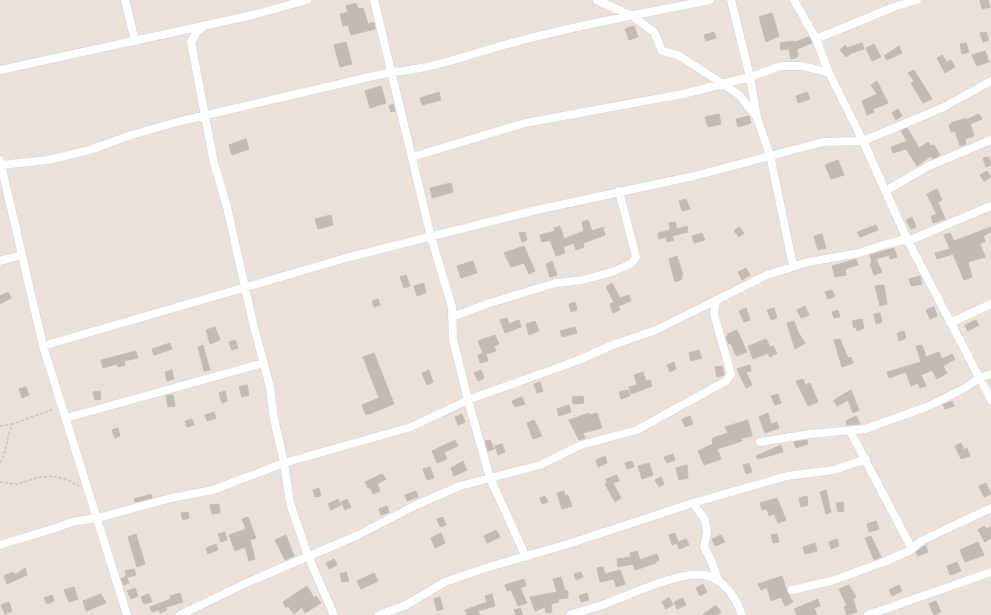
<svg xmlns="http://www.w3.org/2000/svg" width="991" height="615" viewBox="0 0 991 615" font-family="Manrope,sans-serif">
<rect width="100%" height="100%" fill="#eae1d8"/>
<path fill="#c2bbb5" stroke="#c5bdb3" d="M980,0H988L990,7L982,9Z
M356,3L358,9L363,8L368,24L374,22L375,29L351,35L348,25L343,26L340,14L348,12L346,6Z
M772,13L779,36L766,42L759,17Z
M634,26L638,37L629,40L625,29Z
M714,32L716,38L706,41L704,35Z
M986,32L989,40L983,42L980,33Z
M809,37L812,43L797,49L798,57L791,59L789,49L781,50L780,43L794,41L795,42Z
M346,42L352,64L340,67L334,45Z
M862,43L864,49L852,53L846,57L840,50L845,45L847,48Z
M966,43L969,52L962,54L960,44Z
M874,44L881,57L872,61L866,48Z
M899,46L902,53L887,60L884,56Z
M985,51L989,62L977,66L972,55Z
M942,55L947,62L951,60L955,67L945,73L937,58Z
M914,70L932,99L923,103L911,83L914,81L908,73Z
M877,81L888,103L873,109L874,112L867,115L862,101L877,94L871,85Z
M381,86L386,103L370,108L365,91Z
M439,92L441,100L422,105L420,98Z
M807,92L810,99L798,103L796,96Z
M393,104L395,111L391,112L389,106Z
M898,109L902,116L896,120L892,113Z
M719,114L721,124L708,127L705,117Z
M979,114L982,119L970,124L974,136L965,139L966,144L960,146L955,131L951,132L949,125L952,124L951,123L966,118V120Z
M749,116L751,123L738,127L736,119Z
M907,128L919,148L928,142L931,146L934,145L940,155L933,159L931,156L917,166L906,149L893,153L891,147L907,141L901,131Z
M246,139L249,149L232,155L229,145Z
M989,157L991,165L986,167L983,158Z
M838,160L844,175L831,179L825,165Z
M987,171L991,177L984,181L980,175Z
M451,183L453,192L432,198L430,188Z
M937,189L942,200L938,202L945,219L933,223L931,216L936,215V213L927,194Z
M686,199L690,209L682,211L679,201Z
M331,215L333,225L318,229L315,219Z
M912,217L916,227L911,229L906,220Z
M588,220L592,231L603,227L605,235L583,243L584,247L576,250L574,243L563,247L565,253L556,256L550,240L542,242L540,235L555,231L554,228L560,226L564,239L584,231L582,222Z
M675,222L677,229L687,226L688,232L672,236L674,240L667,242L666,237L659,239L658,233L670,230L669,223Z
M876,225L878,230L860,237L857,232Z
M739,227L744,233L739,237L734,231Z
M991,227V232L983,236L985,241L980,244L985,257L968,262L972,277L964,280L953,254L937,259L935,253L950,249L944,235L950,233L954,241Z
M525,232L527,240L522,242L519,233Z
M702,233L705,240L694,243L692,236Z
M822,234L826,248L818,250L814,236Z
M524,246L535,271L529,274L524,263L511,267L504,253Z
M894,248L897,257L890,259L889,255L876,259L882,272L874,275L870,264L872,263L870,255Z
M677,256L683,275L681,276L682,279L675,282L669,259Z
M856,259L858,265L845,269L846,275L835,277L832,266Z
M473,261L477,273L461,278L457,266Z
M552,261L557,275L550,277L546,264Z
M746,268L750,275L742,280L738,272Z
M406,275L410,286L404,288L400,277Z
M920,276L922,284L911,286L909,279Z
M424,283L426,293L417,296L414,286Z
M612,283L620,298L629,295L631,301L618,306L620,310L613,313L610,304L614,302L606,287Z
M884,285L887,304L880,306L875,286Z
M832,290L835,296L828,299L825,292Z
M8,292L11,298L0,304V296Z
M378,299L380,305L374,307L372,301Z
M575,302L577,310L571,312L569,304Z
M805,306L809,315L801,318L797,310Z
M934,307L937,316L930,319L926,310Z
M746,308L750,320L744,322L739,311Z
M774,308L777,318L771,320L767,310Z
M838,310L840,317L834,318L832,312Z
M880,313L882,322L876,324L874,314Z
M507,318L509,324L519,320L521,327L505,333L500,320Z
M862,319L864,328L857,331L856,327L854,328L852,321Z
M976,320L979,325L968,331L965,325Z
M535,321L539,331L529,335L526,324Z
M794,321L798,332L805,343L795,349L787,323Z
M215,327L220,340L210,344L206,330Z
M575,327L577,333L562,337L560,331Z
M737,330L747,352L736,356L731,343L729,344L726,337L728,336L727,334Z
M904,331L906,338L899,341L897,333Z
M495,335L499,344L494,346L496,351L486,354L488,361L480,363L478,355L483,353L478,341Z
M766,339L770,347L773,346L777,353L770,357L768,353L753,359L748,346Z
M840,339L848,358L851,357L853,363L842,367L834,340Z
M235,340L238,348L232,350L229,342Z
M170,343L172,349L154,355L152,349Z
M203,345L210,370L204,371L198,347Z
M922,345L926,357L939,352L942,359L952,354L955,359L943,366L947,373L937,379L932,370L921,375L926,386L920,388L918,383L911,386L906,372L889,378L887,372L921,362L916,346Z
M699,350L702,358L691,361L689,353Z
M136,351L138,358L124,361L125,365L118,367L117,364L103,368L101,360Z
M374,353L394,404L366,415L362,405L379,398L363,357Z
M674,362L676,369L670,372L667,365Z
M750,365L751,371L746,372L752,385L746,388L737,369Z
M722,366L724,375L717,377L715,367Z
M172,370L174,379L167,381L165,372Z
M429,370L433,382L427,385L422,373Z
M481,370L484,378L478,381L474,373Z
M643,372L646,381L650,380L652,386L631,394L629,387L637,385L634,375Z
M803,379L805,385L810,383L818,402L808,406L796,381Z
M540,382L543,391L537,393L534,384Z
M247,385L249,395L242,397L239,387Z
M26,387L29,395L22,398L19,389Z
M628,390L630,396L621,399L619,392Z
M851,390L859,410L853,413L848,400L837,406L834,400Z
M100,391L101,399L95,400L93,392Z
M225,391L227,401L222,403L219,393Z
M778,394L781,403L775,405L771,396Z
M173,395L175,406L168,407L166,396Z
M583,396L584,403L573,404L572,397Z
M522,397L525,404L515,407L512,401Z
M952,401L954,406L945,409L943,405Z
M569,405L571,412L559,416L557,409Z
M214,412L216,418L207,421L205,415Z
M589,413V415L597,413L602,428L583,433L585,438L579,440L569,420Z
M768,413L771,424L777,422L779,428L765,433L759,417Z
M462,414L465,422L458,425L455,417Z
M690,416L693,424L685,427L682,419Z
M856,416L860,424L847,425L846,421Z
M192,419L194,425L187,427L185,421Z
M534,420L542,436L533,439L527,423Z
M748,420L752,436L741,438L742,441L717,449L721,459L704,465L698,451L713,444L712,440L713,438L728,433L725,427Z
M118,428L120,436L115,438L112,430Z
M455,440L458,446L444,452L447,459L437,463L432,451Z
M490,440L494,449L488,451L485,441Z
M807,440L808,444L796,448L794,442Z
M961,443L964,450L967,448L970,456L961,459L955,446Z
M502,444L505,452L498,455L495,446Z
M781,445L783,452L758,459L756,456Z
M673,454L675,460L667,463L664,457Z
M605,456L607,463L598,467L596,460Z
M463,461L467,470L454,476L451,468Z
M632,461L634,467L627,469L625,463Z
M649,463L653,475L642,479L638,466Z
M749,463L752,472L746,474L743,465Z
M687,465L688,478L679,480L676,468Z
M430,467L434,478L427,480L423,469Z
M382,474L386,479L377,484L380,491L373,494L370,487L368,488L365,482Z
M617,475L619,481L613,483L621,498L615,502L605,484L607,483L606,479Z
M661,477L664,484L659,487L655,480Z
M986,483L991,494L984,497L979,486Z
M319,488L321,496L315,497L313,490Z
M826,490L831,512L826,514L820,492Z
M416,491L418,497L407,501L405,495Z
M564,491L565,496L568,495L572,506L562,509L557,493Z
M151,494L152,498L135,502L134,499Z
M545,496L548,502L542,504L540,498Z
M807,496L808,505L801,507L799,498Z
M777,498L786,520L778,523L774,514L769,516L767,509L762,510L760,503Z
M338,499L341,505L331,510L328,504Z
M347,499L351,507L345,510L341,502Z
M843,502L844,511L838,512L836,503Z
M219,504L220,513L212,514L210,505Z
M387,506L389,512L381,515L379,509Z
M188,512L189,518L183,520L181,513Z
M248,517L256,538L250,540L255,559L249,561L245,547L235,551L229,535L246,529L242,519Z
M443,517L446,525L440,527L437,519Z
M876,521L879,529L869,532L867,524Z
M984,526L986,529L991,527V538L985,542L978,530Z
M496,530L500,537L487,543L484,536Z
M225,532L227,540L221,542L218,534Z
M441,533L445,543L435,548L431,538Z
M675,533L678,542L686,539L689,545L679,549L677,543L672,545L669,535Z
M136,534L145,564L137,567L128,537Z
M777,534L779,542L773,543L771,535Z
M286,535L294,556L285,560L275,540Z
M721,535L725,542L715,546L712,539Z
M871,536L881,557L874,560L865,538Z
M837,539L839,546L831,549L829,542Z
M978,542L984,555L965,562L960,550Z
M815,543L817,551L805,554L803,547Z
M216,544L218,550L208,554L206,548Z
M925,545L928,552L918,556L916,552Z
M637,551L640,560L657,554L659,560L656,561V563L635,570L633,564L618,567L617,559L631,557L630,553Z
M334,559L337,565L329,569L326,563Z
M957,562L961,571L950,575L947,566Z
M603,567L605,574L620,570L625,584L616,587L614,579L600,582L597,568Z
M25,568L27,575L7,584L4,576L13,572L15,575Z
M134,569L136,575L127,577L125,571Z
M346,572L349,581L342,582L340,574Z
M581,572L583,577L576,580L574,574Z
M374,573L378,581L361,589L357,581Z
M126,576L129,583L124,585L121,579Z
M782,576L787,592L793,602L785,606L781,597L771,601L767,587L761,590L758,584Z
M561,577L565,591H568V598L558,599L559,602L551,604L552,612L546,613L545,607L535,611L530,597L557,592L553,579Z
M524,579L526,586L520,588L527,603L518,606L511,590L507,591L505,585Z
M703,584L707,592L700,596L696,588Z
M849,585L856,597L853,599L857,612L847,615L844,607L847,606L839,589Z
M899,585L902,591L892,596L889,590Z
M307,586L314,598L316,596L321,603L305,613L302,607L294,614L288,606L286,608L283,602Z
M74,587L78,599L69,602L64,590Z
M135,588L138,596L131,599L127,591Z
M180,593L183,602L166,607L167,610L160,613L159,610L152,612L150,607L171,599L170,596Z
M587,593L589,600L581,602L579,596Z
M101,594L106,603L86,611L83,601Z
M149,594L152,602L144,604L141,597Z
M492,594L495,606L478,611L480,615H467L465,610L487,602L485,596Z
M52,595L54,601L47,604L44,598Z
M440,597L443,609L437,611L434,599Z
M669,597L673,605L666,609L662,602Z
M683,598L686,605L677,609L674,602Z
M818,599L820,606L814,608L817,615H797L794,609Z
M936,601L941,612L934,615L929,604Z
M9,602L12,611L5,614L1,605Z
M716,605L721,613L714,615H702Z
M520,608L523,615H516L514,610Z"/>
<g fill="none" stroke-linecap="round" stroke-linejoin="round">
<g stroke="#ced3e1" stroke-width="9">
<path id="minor" d="M125,0L135,41
M374,0L431,237L452,307L453,339L468,400L490,478L526,557
M597,0L632,16L654,32L662,51L678,55L723,84L739,95L756,116
M731,0L750,77L757,118L770,155L793,266
M794,0L816,39L829,73L863,141L907,239L991,400
M205,25L197,32L191,42L214,163L227,207L252,319L270,387L274,419L284,463L290,503L308,556L334,615
M816,39L894,7L917,0
M0,70L253,15L307,0
M412,157L525,123L683,94L750,77L781,66H804L829,73
M0,160L43,346L127,615
M1,165L48,160L90,150L131,135L181,121L391,72C432,70 478,51 519,41C582,24 646,13 710,0
M885,191L929,166L991,140
M908,241L991,206
M0,261L22,255
M452,317L490,303L556,283L583,280L615,271L632,263L636,257L619,191
M950,323L991,304
M43,346L346,258L532,211L694,176L823,142L863,141L942,108L991,81
M66,418L264,363
M850,431L912,549
M760,442L810,434L865,429L929,406L963,389L980,378L991,374
M693,503L705,520L707,532L704,547L710,558L718,579
M0,545L59,527L71,522L98,518L171,498L213,490L284,463L411,427L468,400L579,360L610,346L656,330L767,275L808,262L859,253L883,245L907,239
M792,590L831,581L884,562L909,551L923,540L991,508
M180,615L246,583L356,536L416,505L460,486L540,465L581,445L637,430L726,381L731,374L714,314L716,300
M379,615L406,605L445,582L479,570L568,544L693,503L787,476L834,470L866,459
M570,615C582,611 594,608 605,604C629,595 680,571 704,575C724,578 736,598 742,615
M868,615L991,572"/>
</g>
<path stroke="#c3c3c3" stroke-width="1.5" stroke-dasharray="3 2" stroke-linecap="butt" d="M0,426L13,424
M0,463C8,450 6,436 13,424L54,409
M0,482L17,484L37,478L52,476L66,479L79,486"/>
<use href="#minor" stroke="#fff" stroke-width="8"/>
</g>
</svg>
